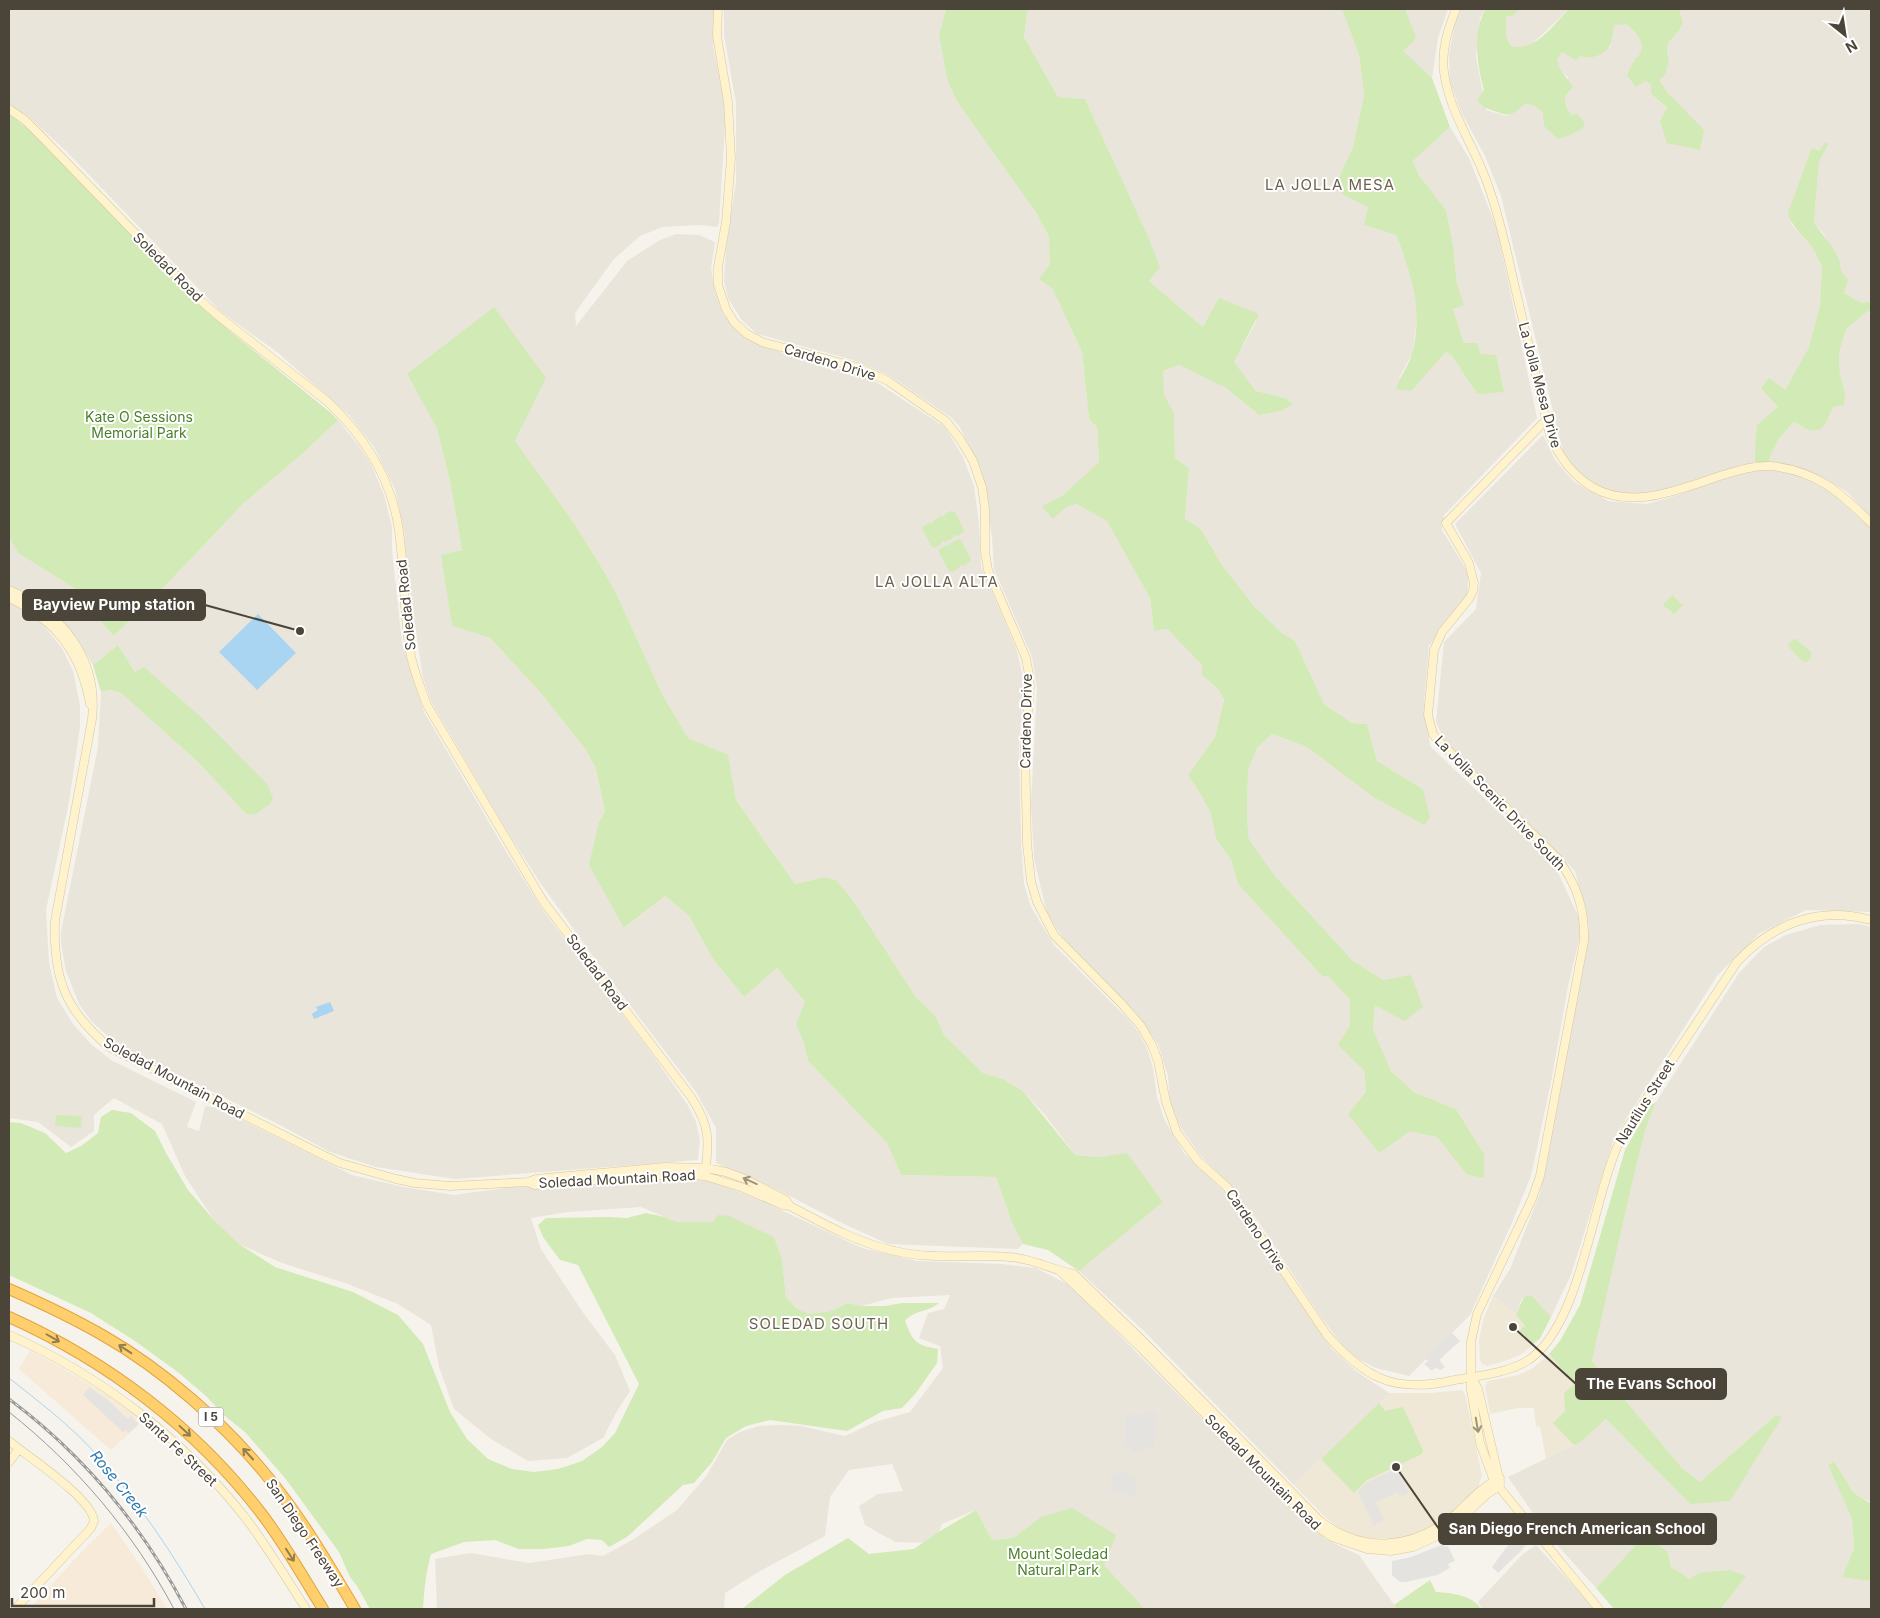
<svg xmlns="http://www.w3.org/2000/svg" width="1880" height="1618" viewBox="0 0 1880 1618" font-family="Inter,sans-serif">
<rect width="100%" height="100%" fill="#f6f3ec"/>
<path fill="#eae5da" d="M9,9H715L713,46L726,110L719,223L717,227L699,225L663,227L640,236L613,260L575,313L576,326L627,261L660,240L676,234L699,235L715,242L711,268L715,292L723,314L738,331L782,353L870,378L945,427L963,457L974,486L979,524L981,566L1016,648L1021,668L1024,685L1019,745L1021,842L1024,884L1031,907L1054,945L1127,1018L1139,1033L1147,1048L1153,1068L1157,1097L1164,1119L1184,1153L1224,1191L1332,1349L1356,1371L1389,1393L1294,1485L1144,1331L1079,1271L1163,1202L1127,1154L1099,1157L1075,1155L1046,1116L1023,1091L1003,1079L983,1073L944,1035L936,1017L916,997L852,899L836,880L825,877L795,884L736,800L727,755L688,739L662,694L616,593L599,563L574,523L515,441L522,427L407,374L437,429L450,481L462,550L442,555L452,626L490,638L540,692L586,750L596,769L605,812L599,822L625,928L665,896L689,916L713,959L744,997L777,968L805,1002L796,1024L804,1043L808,1061L887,1143L901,1175L996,1177L1012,1223L1023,1244L1018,1249L888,1244L842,1223L778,1190L716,1163V1128L696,1092L595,959L539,881L504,826L431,701L423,678L409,585L404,531L395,489L374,447L349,415L277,352L220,311L68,153L28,116L9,105Z
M724,9H946L939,35L947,79L956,100L1037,214L1049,237L1052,288L1082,352L1089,419L1097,427L1099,463L1062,496L1043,506L1066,507L1077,504L1107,520L1150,598L1154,631L1167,629L1202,665V675L1219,690L1224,700L1215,737L1188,775L1201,795L1211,814L1216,839L1231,860L1238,884L1322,976L1329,977L1350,1000V1025L1339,1045L1364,1071L1366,1093L1348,1114L1437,1137L1467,1175L1484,1178V1154L1456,1109L1414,1092L1391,1071L1373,1029L1375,1004L1383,980L1353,961L1275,876L1249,840L1247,819L1248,771L1257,748L1272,734L1307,747L1373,797L1424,825L1423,789L1377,761L1367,724L1352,723L1324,704L1295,641L1282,633L1254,606L1222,565L1201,529L1185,519L1189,468L1175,458L1174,413L1163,395V371L1179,365L1226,388L1259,415L1281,411L1293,404L1285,398L1256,391L1234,362L1257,320L1203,327L1149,281L1159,266L1147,234L1085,99L1058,97L1024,37L1028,9H1342L1359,55L1364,95L1353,147L1339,177L1368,207L1364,225L1396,235L1411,276L1418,315L1412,354L1399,378L1411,391L1446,352L1452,356L1477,394L1480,354L1478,343H1464L1453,309L1463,304L1457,284L1453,244L1446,210L1419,175L1413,161L1450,127L1469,158L1497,229L1537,418L1444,515L1442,530L1469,574L1467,595L1429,646L1424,702L1430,746L1555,866L1580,920V936L1568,986L1552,1077L1531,1176L1511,1225L1470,1315L1409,1376L1376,1368L1358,1359L1343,1346L1321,1317L1258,1221L1224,1179L1201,1156L1181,1128L1170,1101L1168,1076L1158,1044L1136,1013L1067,942L1056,928L1047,914L1034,858L1031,804L1037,689L1032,657L994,569L992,537L981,469L959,426L952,418L890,376L853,360L757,334L741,319L728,298L724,281L726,248L736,182V103L724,35Z
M1405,9H1448L1438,38L1432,78L1402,51L1415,40L1416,36Z
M1461,9H1486L1480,18L1476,57L1486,110L1506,116L1514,113L1525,104L1533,105L1543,113L1572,115L1566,107L1565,96L1568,77L1558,69L1556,59L1562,52L1581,56L1599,55L1610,47L1615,24H1626L1637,33L1641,40L1642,48L1640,54L1633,62L1645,81L1652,84L1651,94L1667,109L1700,150L1658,80L1666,74L1669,60L1667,52L1668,43L1679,31L1683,23L1679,9H1871V301L1862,303L1844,293L1846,277L1841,270L1840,262L1823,233L1814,223L1819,162L1829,143L1819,151L1812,147L1791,224L1814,249L1819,264L1822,266L1820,305L1809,347L1785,390H1764L1778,407L1755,449V462L1656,493L1623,494L1594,486L1573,468L1563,452L1501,196L1485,156L1461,112L1450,82L1449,54L1455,24Z
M1520,9H1569L1530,46L1520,48L1511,46L1506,36V16L1514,15Z
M1868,311H1871V517L1847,492L1820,476L1768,462L1778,440L1794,422L1808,430L1826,423L1833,407L1845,393L1840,374L1839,353L1846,329Z
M338,420L359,446L371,464L384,495L392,527V550L402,643L424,712L507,853L542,909L647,1047L687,1104L696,1122L700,1139L698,1160L455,1179L376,1167L330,1152L276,1123L118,1045L92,1022L79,1004L66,971L61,944V932L98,747L101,692L110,690L121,693L199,763L246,814L162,684L144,668L135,672L118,645L93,665L70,629L50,610L28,595L9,587V537L18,553L87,596L102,623L114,636L165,586L244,503L300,456Z
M1543,435L1555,460L1574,482L1608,501L1647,504L1678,495L1703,485L1751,470L1772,469L1804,476L1832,493L1871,529V912L1806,910L1760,933L1717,976L1614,1138L1571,1275L1551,1317L1531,1296L1522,1298L1516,1315L1493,1296L1510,1269L1540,1193L1589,928L1575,871L1446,744L1436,722L1444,642L1476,609L1481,573L1455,524Z
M9,601L39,620L62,648L73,671L80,705V727L69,802L46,910L49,963L57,998L73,1024L91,1044L111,1060L196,1102L187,1127L199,1131L205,1106L218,1108L352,1175L404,1187L454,1195L512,1187L589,1185L683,1178L714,1182L762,1201L862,1248L917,1261L1002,1264L1036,1268L1071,1286L1294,1512L1325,1539L1359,1555L1397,1609H1145L1104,1565L1041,1517L1013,1538L992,1540L976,1510L942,1524L934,1543L895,1542L865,1525L859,1506L878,1494L903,1491L892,1464L849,1470L830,1497L825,1536L760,1571L725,1593L724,1609H437L435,1559L471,1553L529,1563L589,1554L603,1556L634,1539L677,1510L707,1475L727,1440L740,1432L759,1426L781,1425L801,1426L845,1436L875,1422L910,1412L943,1368L940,1346L919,1338L928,1313L944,1309L950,1295L891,1298L862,1306L847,1303L831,1311L809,1314L796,1308L786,1297L782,1259L774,1237L713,1222H677L641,1207L568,1212L531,1218L541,1249L584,1314L615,1355L630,1391L617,1411L603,1438L567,1458L528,1461L491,1439L454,1409L439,1367L431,1325L398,1304L345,1283L282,1263L239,1244L214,1220L185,1176L162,1124L114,1098L94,1115V1131L71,1147L38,1122L9,1118Z
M1859,924L1871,927V1503L1853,1492L1834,1461L1828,1465L1852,1519L1854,1548L1842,1577L1868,1581L1871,1579V1609H1721L1745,1577L1690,1579L1671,1567L1668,1552L1645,1535L1596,1588L1548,1535L1508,1477L1582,1441L1606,1419L1690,1504L1781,1417L1776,1415L1700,1482L1683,1469L1592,1361L1631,1188L1645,1131L1656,1102L1739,973L1764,947L1786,935L1820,925Z
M1536,1545L1595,1609H1482L1478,1602L1523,1554Z"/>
<path fill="#f7ead8" d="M30,1350L112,1397L143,1421L111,1450L19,1369Z
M111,1523L144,1571L167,1609H30L72,1562Z"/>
<path fill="#efe8d6" d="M1531,1295L1551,1317L1539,1340L1522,1354L1508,1360L1487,1366L1482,1364L1480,1360L1479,1340L1483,1320L1493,1296L1515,1314L1524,1297Z
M1549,1354L1606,1419L1582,1441L1546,1459L1540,1427L1536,1426L1534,1408H1518L1490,1414L1485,1386L1488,1381L1518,1375L1533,1368Z
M1462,1390L1465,1394L1482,1476L1478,1487L1442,1523L1405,1539L1363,1538L1345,1532L1325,1517L1294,1485L1389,1393H1431Z"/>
<path fill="#d2eab5" d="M946,9H1028L1024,37L1058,97L1085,99L1147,234L1160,267L1149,281L1203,327L1219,298L1259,314L1234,362L1256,391L1285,398L1293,404L1281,411L1259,415L1226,388L1179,365L1163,371L1164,395L1174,413L1175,458L1189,468L1185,519L1201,529L1222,565L1254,606L1282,633L1295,641L1324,704L1352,723L1367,724L1377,761L1423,789L1430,818L1424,825L1373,797L1307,747L1272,734L1257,748L1248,771L1247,819L1249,840L1275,876L1353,961L1383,980L1411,975L1423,1007L1404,1021L1375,1005L1373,1029L1391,1071L1414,1092L1456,1109L1484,1154V1178L1467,1175L1437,1137L1410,1131L1379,1153L1348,1114L1366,1092L1364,1071L1338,1045L1350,1025V1000L1329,977L1322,976L1238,884L1231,860L1216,839L1211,814L1201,795L1188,775L1215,737L1224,700L1219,690L1202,675V665L1167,629L1154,631L1150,598L1107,521L1077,504L1066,507L1053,519L1042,506L1062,496L1099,462L1097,427L1089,419L1082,352L1052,288L1039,279L1050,264L1049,237L1037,214L956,100L947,79L939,35Z
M1342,9H1405L1416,36L1415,40L1403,51L1432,78L1450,127L1413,161L1419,175L1446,210L1453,244L1457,284L1464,305L1453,309L1464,343H1478L1480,354L1496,355L1504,392L1477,394L1452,356L1446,352L1411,391L1396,389C1400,375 1409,366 1412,353C1424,311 1411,274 1396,235L1364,225L1368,207L1342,194L1339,177L1353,147L1364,95L1359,55Z
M1486,9H1520L1514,15L1506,17V36L1511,46C1535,53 1554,24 1569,9H1679L1683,23L1679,31L1668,43L1667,52L1669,60L1666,74L1659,80L1667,92L1704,130L1700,150L1667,143L1660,121L1667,108L1651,94V84L1645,81L1636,87L1627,75C1630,70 1631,65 1634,61C1635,58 1638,57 1639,55C1647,42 1635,31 1626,24L1615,25C1613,31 1613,39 1610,45C1606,55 1590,60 1581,56L1576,60L1562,52L1557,59C1559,72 1566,75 1573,87L1565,96L1566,107L1572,115L1578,114L1585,124L1583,128L1568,136L1558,139L1544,126L1543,113L1533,105L1525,104C1514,113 1512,118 1497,112C1486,108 1485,109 1477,100L1484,90C1477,66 1472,30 1486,9Z
M9,114L33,133L184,289L232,333L331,413L338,420L300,456L244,503L165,586L114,636L102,623L87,596L18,553L9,537Z
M1825,143H1829L1819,162L1814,223L1833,248L1840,262L1841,270L1848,280L1844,293L1862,303L1871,301V311H1868L1846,329L1839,353L1840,374L1845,393L1844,405L1833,407L1826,423L1819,430H1808L1794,422L1778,440L1768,462H1755V449L1757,425L1778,407L1761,388L1769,378L1785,390L1809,347L1820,305L1822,266C1817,261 1817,254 1813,249C1804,235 1793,230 1788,213L1812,147L1819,151Z
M494,307L546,378L515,441L574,523L599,563L616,593L662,694L688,738L728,755L736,800L795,884L825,877L836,880L852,899L916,997L936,1017L944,1035L983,1073L1003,1079L1023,1091L1075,1155L1099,1157L1127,1153L1163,1202L1079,1271L1048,1250L1023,1244L1012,1223L996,1177L901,1175L887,1143L808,1061L804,1043L796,1024L805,1002L777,968L744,997L713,959L689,916L665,896L624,928L589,865L599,822L605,812L596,769L586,750L540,692L490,638L452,626L441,555L462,550L450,481L437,429L407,374Z
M951,511L955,512L964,530L963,533L957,536L954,535L953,538L945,542L942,541L941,544L935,548L932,547L922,529L923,526L930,523H933L934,520L941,516L944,517L945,514Z
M958,539L961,540L971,559L970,562L963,566L960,565L959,568L952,572L949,571L939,552V549L947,545H950L951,543Z
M1672,595L1683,605L1674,614L1663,605Z
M1794,639H1796L1811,652V658L1807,662L1802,661L1789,647L1788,645Z
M118,645L135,672L144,667L202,718L267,784L273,798L270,804L256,814H246L199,763L121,693L110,690L101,692L93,665Z
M1656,1102L1645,1131L1631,1188L1592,1361L1683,1469L1700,1482L1776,1415L1782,1417L1730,1501L1690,1504L1606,1419L1582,1441L1574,1445L1553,1423L1565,1411L1564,1393L1575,1384L1549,1354L1560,1341L1580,1305L1625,1150L1651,1105Z
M112,1110L131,1113L155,1131L166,1153L188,1190L214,1220L239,1244L275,1267L353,1292L398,1315L423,1344L450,1412L467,1439L488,1459L512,1469L534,1472L558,1469L582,1461L602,1447L615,1433L639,1384L578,1265L560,1260L543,1237L538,1225L546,1218L609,1217L627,1218L646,1213L665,1217L677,1222H713L718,1215L729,1216L774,1237L782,1259L786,1297L796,1308L809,1314L831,1311L847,1303L862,1306H885L902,1303H939C926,1313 914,1310 905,1321C913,1342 916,1345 938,1349L937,1363L916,1393L902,1408L883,1411L847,1431L770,1420L746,1426L726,1438L712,1462L694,1483L683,1485L627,1537L609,1547L602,1540L587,1539L569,1546L544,1549H519L495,1540L464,1542L431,1554C426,1572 424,1591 423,1609H370L357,1586L350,1577L339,1552L285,1478L245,1432L225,1416L206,1396L179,1373L135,1341L91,1313L9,1275V1122L21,1123L45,1133L66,1153L81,1146L98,1133L101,1117Z
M56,1115L82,1116L81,1128L55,1126Z
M1531,1295L1551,1317L1539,1340L1538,1339L1533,1343L1520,1331L1524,1326L1528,1329L1516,1315L1524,1297Z
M1379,1403L1385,1411L1403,1407L1423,1450L1422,1454L1367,1480L1354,1493L1321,1459Z
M1834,1461L1853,1492L1871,1504V1579L1868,1581L1842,1577L1854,1548L1852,1519L1828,1465Z
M1072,1508L1116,1535L1104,1565L1145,1609H742L785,1575L848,1538L869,1554L914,1549L940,1531L976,1510L992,1540L1013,1538L1041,1517Z
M1645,1535L1668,1552L1671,1567L1690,1579L1699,1573L1730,1570L1746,1576L1721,1609H1614L1596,1588Z
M1430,1580L1436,1592C1451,1593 1473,1595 1481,1609H1397L1394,1605Z"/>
<path fill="#e5e3e0" d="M1451,1332L1460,1341L1439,1360L1445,1367L1441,1370L1435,1368L1432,1371L1424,1364L1428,1361L1425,1358Z
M89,1387L108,1400L128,1419L131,1416L138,1424L129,1433L126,1430L123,1432L83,1395Z
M1156,1413L1155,1443L1153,1449L1143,1448L1141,1451L1131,1452V1447H1125V1415Z
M1397,1469L1409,1493L1400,1497L1398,1492L1376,1502L1384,1520L1374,1526L1358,1492L1368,1482Z
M1115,1472L1129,1473V1478L1137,1479L1135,1496L1111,1491L1112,1475H1115Z
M1522,1540L1528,1542L1521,1551L1498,1573L1492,1567L1509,1544L1512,1541Z
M1444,1544L1445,1547L1448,1546L1455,1561L1448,1564L1450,1568L1437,1575L1406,1582H1400L1392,1575V1561L1411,1557Z"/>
<path fill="#a9d4f2" d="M258,614L296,653L257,690L219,652Z
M330,1002L334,1011L314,1019L312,1014L318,1010L316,1007Z"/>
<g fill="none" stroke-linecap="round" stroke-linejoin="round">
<path stroke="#a9d4f2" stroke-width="1" d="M9,1378C38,1401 70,1425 95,1453C138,1501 173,1554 205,1609"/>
<g stroke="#d6c79b" stroke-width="9">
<path id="secondary" d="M718,9L717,36L728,102L731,158L726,222L718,267V285L726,309L734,322L747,334L762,342L857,367L888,381L946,421L960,439L973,461L982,487L985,509V552L988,570L1026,658L1029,675L1030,686L1025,747L1027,844L1031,881L1037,902L1054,935L1121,1003L1141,1026L1152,1045L1158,1061L1166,1102L1177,1133L1198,1161L1227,1187L1327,1335C1365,1378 1393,1393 1450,1381C1475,1376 1505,1374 1527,1361C1578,1330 1592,1209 1614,1155C1617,1145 1623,1137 1627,1128L1737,962C1773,923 1819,906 1871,920
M1456,9C1448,29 1441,50 1444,72C1449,113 1476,148 1489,188C1500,219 1507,251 1514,283C1526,334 1538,384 1550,435C1559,457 1571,474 1592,487C1633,511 1682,488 1723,475C1738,470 1755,465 1771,466C1817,471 1840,492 1871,523
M9,109L25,120L38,133L199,299L216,314L328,402C363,435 390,477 398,525C405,567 403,610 410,651C413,670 421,688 427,705L543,901L691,1097C711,1127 709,1141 705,1176
M1547,419L1446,523L1469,563L1474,583L1473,591L1469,599L1442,632L1434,650L1428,715L1433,734L1437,739L1558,859C1577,885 1585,909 1584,941L1540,1176L1532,1199L1477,1314L1471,1342V1390L1480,1443L1494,1481L1599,1609
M9,590C62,613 99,659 92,719L55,921C53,978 65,1010 109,1047L321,1154L340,1163L396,1179L415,1183L450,1186L528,1182L536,1179L665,1167L706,1168L726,1172L745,1179L786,1200L790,1206
M9,598C56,620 81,653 90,704
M528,1182L535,1185L675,1174L705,1176L741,1187L783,1205L790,1206C824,1224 858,1243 895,1251C932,1260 971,1254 1009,1257C1032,1258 1052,1270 1074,1274L1142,1340L1319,1520C1363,1555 1415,1549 1456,1514C1470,1501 1482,1486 1500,1478
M1061,1272L1140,1347L1295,1507L1323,1531L1332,1537L1367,1549L1391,1551L1413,1547L1440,1535L1462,1518L1487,1494L1500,1486
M9,1335C102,1376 185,1440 247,1520C268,1548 287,1579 306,1609
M1472,1378L1478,1389L1500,1482
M9,1441C28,1457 92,1498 94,1521L91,1528L15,1609
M9,1462L19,1449"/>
</g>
<g stroke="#e0a43c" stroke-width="12">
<path id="highway" d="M9,1289C41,1303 73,1318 104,1336C162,1369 225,1424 267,1476C301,1517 328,1563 355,1609
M9,1317C107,1361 195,1427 261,1513C284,1543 303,1577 323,1609"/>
</g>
<use href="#secondary" stroke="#fff3cd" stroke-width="8"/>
<use href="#highway" stroke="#ffcf6e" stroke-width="10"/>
<path stroke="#9a9a9a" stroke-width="1" d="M9,1412C77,1466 133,1532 174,1609"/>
<g stroke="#9a9a9a" stroke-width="3">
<path id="rail" d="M9,1399C84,1455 143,1527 186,1609"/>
</g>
<use href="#rail" stroke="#fff" stroke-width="1" stroke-dasharray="4" stroke-linecap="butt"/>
</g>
<defs><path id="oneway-shaft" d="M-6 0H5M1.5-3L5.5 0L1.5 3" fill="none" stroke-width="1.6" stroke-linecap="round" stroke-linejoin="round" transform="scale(1.25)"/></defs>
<g stroke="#9c937c">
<use href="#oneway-shaft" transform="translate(750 1181) rotate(-156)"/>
<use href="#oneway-shaft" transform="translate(1477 1425) rotate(80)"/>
</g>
<g stroke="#937c4e">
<use href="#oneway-shaft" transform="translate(53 1338) rotate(30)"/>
<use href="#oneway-shaft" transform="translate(125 1349) rotate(-147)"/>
<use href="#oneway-shaft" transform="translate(185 1431) rotate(43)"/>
<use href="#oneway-shaft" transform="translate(248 1454) rotate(-133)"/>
<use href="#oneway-shaft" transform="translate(290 1555) rotate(57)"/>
</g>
<g text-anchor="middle" stroke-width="4" stroke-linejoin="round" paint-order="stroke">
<rect fill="#fff" stroke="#817c74" stroke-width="1" x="198.5" y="1407.5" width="25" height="19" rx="4"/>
<g font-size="12" font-weight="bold" fill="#4b4439">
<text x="211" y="1421">I 5</text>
</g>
<g font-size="14" fill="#4b4439" stroke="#fff">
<text transform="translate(168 267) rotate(45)" y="5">Soledad Road</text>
<text transform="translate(830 362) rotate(17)" y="5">Cardeno Drive</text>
<text transform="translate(1540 385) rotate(75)" y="5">La Jolla Mesa Drive</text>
<text transform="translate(406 605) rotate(-96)" y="5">Soledad Road</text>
<text transform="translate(1026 721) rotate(-89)" y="5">Cardeno Drive</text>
<text transform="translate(1500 803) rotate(46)" y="5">La Jolla Scenic Drive South</text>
<text transform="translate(597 972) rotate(53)" y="5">Soledad Road</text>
<text transform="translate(174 1078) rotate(28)" y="5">Soledad Mountain Road</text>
<text transform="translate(1645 1102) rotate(-58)" y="5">Nautilus Street</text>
<text transform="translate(617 1179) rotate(-3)" y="5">Soledad Mountain Road</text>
<text transform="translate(1256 1230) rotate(56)" y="5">Cardeno Drive</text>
<text transform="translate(178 1449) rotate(43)" y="5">Santa Fe Street</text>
<text transform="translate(1263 1472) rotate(45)" y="5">Soledad Mountain Road</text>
<text transform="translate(305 1533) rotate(56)" y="5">San Diego Freeway</text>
</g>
<g font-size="14" fill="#4a7f2a" stroke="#fff">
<text x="139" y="422">Kate O Sessions<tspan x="139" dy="16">Memorial Park</tspan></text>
<text x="1058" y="1559">Mount Soledad<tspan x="1058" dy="16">Natural Park</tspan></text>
</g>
<g font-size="15" letter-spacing="1" fill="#6e6250" stroke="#fff">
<text x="1330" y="190">LA JOLLA MESA</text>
<text x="937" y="587">LA JOLLA ALTA</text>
<text x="819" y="1329">SOLEDAD SOUTH</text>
</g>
<g font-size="15" font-style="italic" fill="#2e7ab2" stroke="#fff">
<text transform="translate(119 1484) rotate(51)" y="5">Rose Creek</text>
</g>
</g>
<path fill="none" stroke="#4b4439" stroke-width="2" d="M300 631L205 605M1513 1327L1576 1384M1396 1467L1439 1529"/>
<g fill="#4b4439" stroke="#fff" stroke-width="2">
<circle cx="300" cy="631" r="5"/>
<circle cx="1513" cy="1327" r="5"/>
<circle cx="1396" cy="1467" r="5"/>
</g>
<g fill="#4b4439" stroke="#4b4439" stroke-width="2">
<rect x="23" y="590" width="182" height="30" rx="5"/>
<rect x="1576" y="1369" width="150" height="30" rx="5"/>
<rect x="1439" y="1514" width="277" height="30" rx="5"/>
</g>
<g font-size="15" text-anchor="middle" font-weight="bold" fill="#fff">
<text x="114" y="610">Bayview Pump station</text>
<text x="1651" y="1389">The Evans School</text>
<text x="1577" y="1534">San Diego French American School</text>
</g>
<rect width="1880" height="1618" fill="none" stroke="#4b4439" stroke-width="20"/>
<g transform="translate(1845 35) rotate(150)" stroke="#ffffff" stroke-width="4" paint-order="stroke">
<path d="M0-4L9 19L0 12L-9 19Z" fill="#4b4439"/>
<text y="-8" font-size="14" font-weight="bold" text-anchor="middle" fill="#4b4439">N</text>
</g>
<path d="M12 1598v8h142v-8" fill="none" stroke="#4b4439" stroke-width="2.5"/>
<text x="20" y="1598" font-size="15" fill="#4b4439" stroke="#ffffff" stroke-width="4" paint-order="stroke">200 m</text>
</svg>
